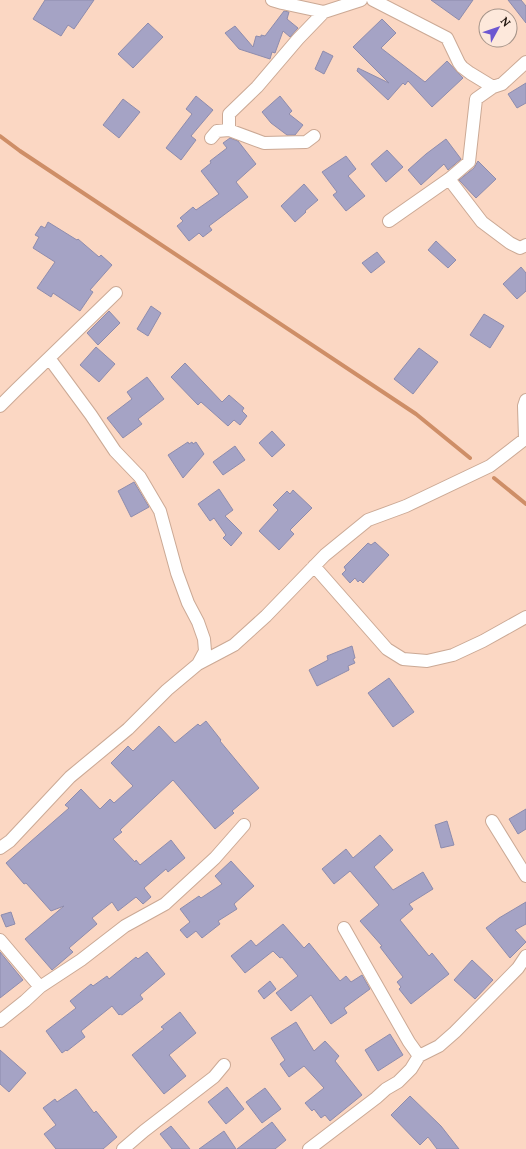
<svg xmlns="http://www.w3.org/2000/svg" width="526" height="1149" viewBox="0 0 526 1149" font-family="Lora,serif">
<rect width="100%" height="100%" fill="#fbd7c3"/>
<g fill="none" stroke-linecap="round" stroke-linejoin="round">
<path stroke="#ce8e67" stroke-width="4" d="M0,136L20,151L416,414L470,458
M494,478L526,504"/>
</g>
<path fill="#a5a3c5" stroke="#8e8cad" d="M45,0H94L74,29L68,25L61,36L33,19Z
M431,0H473L459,20Z
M508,0H521L526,6V23Z
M284,11L289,12L287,19L298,28L290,37L283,31L275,53L272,52L270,59L239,49L225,33L235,26L253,47L256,36L261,37V35L265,36Z
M382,19L396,33L381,48L425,82L447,61L463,78L432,107L408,81L405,85L403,83L388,100L357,71L358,68L389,83L353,47Z
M148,23L163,37L133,68L118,54Z
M323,51L333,56L324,74L315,69Z
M526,83V103L517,108L508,94Z
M196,96L213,110L191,136L196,140L181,160L166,148L192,114L186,109Z
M280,96L292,111L289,114L303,125L295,135H287L271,123L262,112Z
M123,99L140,112L119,138L103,125Z
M230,138L238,141L256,164L236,182L248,197L209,226L212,230L203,237L199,233L189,241L177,226L183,221L180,218L193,207L196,210L219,194L201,171L211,163L210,161L227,148L223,143Z
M446,139L461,159L448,170L444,164L421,185L408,170L426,154Z
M387,150L403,167L386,182L371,164Z
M346,156L356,169L348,176L365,196L346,211L333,195L337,192L322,172Z
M478,161L496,179L476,198L459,180L474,168Z
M304,184L318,200L305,211L306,212L295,222L281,206Z
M48,222L77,240L78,239L99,257L101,255L112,265L90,290L93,292L80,311L53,293L51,297L37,288L55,262L33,248L39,237L35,235L41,226L45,228Z
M436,241L456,260L448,268L428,250Z
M377,252L385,262L371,273L362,263Z
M521,267L526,273V291L517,299L503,284Z
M151,306L161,313L148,336L137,329Z
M109,311L120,323L98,345L87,333Z
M484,314L504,326L490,348L470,335Z
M96,347L115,364L99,382L80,365Z
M419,348L438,362L413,394L394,379Z
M185,363L222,402L229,395L244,408L242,411L247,416L240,425L234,420L228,426L201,402L198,405L171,377Z
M147,377L164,399L138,419L142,424L123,438L107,418L132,399L127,392Z
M272,431L285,445L272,457L259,443Z
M188,442L189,444L192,442L193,444L196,442L204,454L183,478L168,455Z
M235,446L245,460L223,475L213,462Z
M134,482L149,507L131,517L118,491Z
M219,489L233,510L225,516L242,533L231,546L223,538L226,535L214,518L210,521L198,504Z
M293,490L312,508L290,530L294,534L279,550L259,531L278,510L273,505L287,491L290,494Z
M375,542L389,555L363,583L360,580L358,582L355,578L350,583L342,574L346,570L344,567L368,543L371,545Z
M352,646L355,658L353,659L355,663L348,666L349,670L317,686L309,670L328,660L327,656Z
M389,678L414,712L393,727L368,693Z
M206,721L221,740L220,741L259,788L232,811L234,813L215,829L173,780L120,830L122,832L113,839L135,862L136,860L140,865L171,840L185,858L168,872L166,869L144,888L151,897L143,904L136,897L118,911L112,902L92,918L97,924L69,948L73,952L52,970L25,939L64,906L51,911L26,883L24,884L6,863L69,808L65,805L81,789L100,809L110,799L114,803L133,786L111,763L128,746L133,751L159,726L175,743L198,724L200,726Z
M526,809V829L518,834L509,819Z
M447,821L454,845L441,848L435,825Z
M380,835L393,850L374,867L393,890L423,872L433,889L409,904L413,909L400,920L429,956L432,953L449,974L411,1004L399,989L401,987L397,982L403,977L380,947L382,946L360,921L379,905L350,871L334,884L322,869L346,849L353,858Z
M231,861L254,886L234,904L237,909L218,921L220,924L202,938L196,931L187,938L180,930L190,922L180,909L199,896L201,898L222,884L215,876Z
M526,902V924L515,930L526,942L510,958L486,928L499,918Z
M11,912L15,924L6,927L1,915Z
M283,924L304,948L309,943L340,981L346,976L351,982L362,975L370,989L344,1008L347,1013L331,1024L311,995L291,1011L276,993L298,976L282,957L280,958L273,951L245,973L231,956L251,940L256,946Z
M0,952L23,980L0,998Z
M147,952L165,974L140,995L143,999L122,1015L120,1014L119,1015L112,1006L81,1031L85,1037L67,1051L66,1050L62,1053L46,1031L76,1008L70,1001L91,984L93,986L107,976L109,979L136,957L138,959Z
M472,960L493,980L475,999L454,980Z
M270,981L276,989L264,999L258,991Z
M180,1012L196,1033L169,1055L186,1076L164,1094L132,1055L164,1029L161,1027Z
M296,1022L314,1051L325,1041L339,1056L335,1061L362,1095L330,1121L325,1115L321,1118L314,1109L312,1111L305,1103L324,1088L304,1066L289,1077L280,1064L285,1060L271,1038Z
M390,1034L403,1055L378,1071L365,1050Z
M0,1050L26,1073L9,1092L0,1084Z
M227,1087L244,1109L226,1124L208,1102Z
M265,1088L281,1109L262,1123L246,1102Z
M76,1089L94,1113L96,1111L117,1137L103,1149H56L44,1134L56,1125L43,1108L55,1099L57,1102Z
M410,1096L441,1126L459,1149H437L428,1137L420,1145L391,1115Z
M272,1122L286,1140L275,1149H237Z
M171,1126L190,1149H172L160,1134Z
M224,1131L236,1149H199Z"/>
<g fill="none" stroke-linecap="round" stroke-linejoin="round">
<g stroke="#cba995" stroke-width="14">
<path id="street" d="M272,0L282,3L324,12L361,0
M373,0L447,38L459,63L462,67L470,73L493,87L502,84L526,62
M229,130V114L257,87L298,39L324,12
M211,138L217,131L229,130L264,143L306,142L314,136
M449,179L482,222L510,243L520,248L526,245
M389,221L449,179L469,162L476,99L493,87
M0,406L16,390L116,293
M314,566L387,649L403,659L427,661L453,655L483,641L526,617
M198,664L234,645L266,616L325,555L368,520L406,506L490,466L525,439L524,406L526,400
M492,821L526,876
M0,848L10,841L70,777L128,729L167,690L198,664L205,651L204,639L198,622L188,603L177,573L160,511L140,477L115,451L91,415L49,358
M344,928L409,1042L419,1056
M0,940L40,987L81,960L125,926L165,904L215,858L244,825
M0,1021L25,1001L40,987
M123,1149L144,1131L214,1077L224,1065
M309,1149L376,1098L386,1089L398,1082L411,1069L419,1056L439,1046L455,1032L518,968L526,956"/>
</g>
<use href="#street" stroke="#fff" stroke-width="12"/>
</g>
<g transform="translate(498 28) rotate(50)"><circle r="19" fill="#fde8db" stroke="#a59489"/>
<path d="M0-3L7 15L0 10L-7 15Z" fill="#6d57d1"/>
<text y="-6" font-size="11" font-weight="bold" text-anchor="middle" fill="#21150e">N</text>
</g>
</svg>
